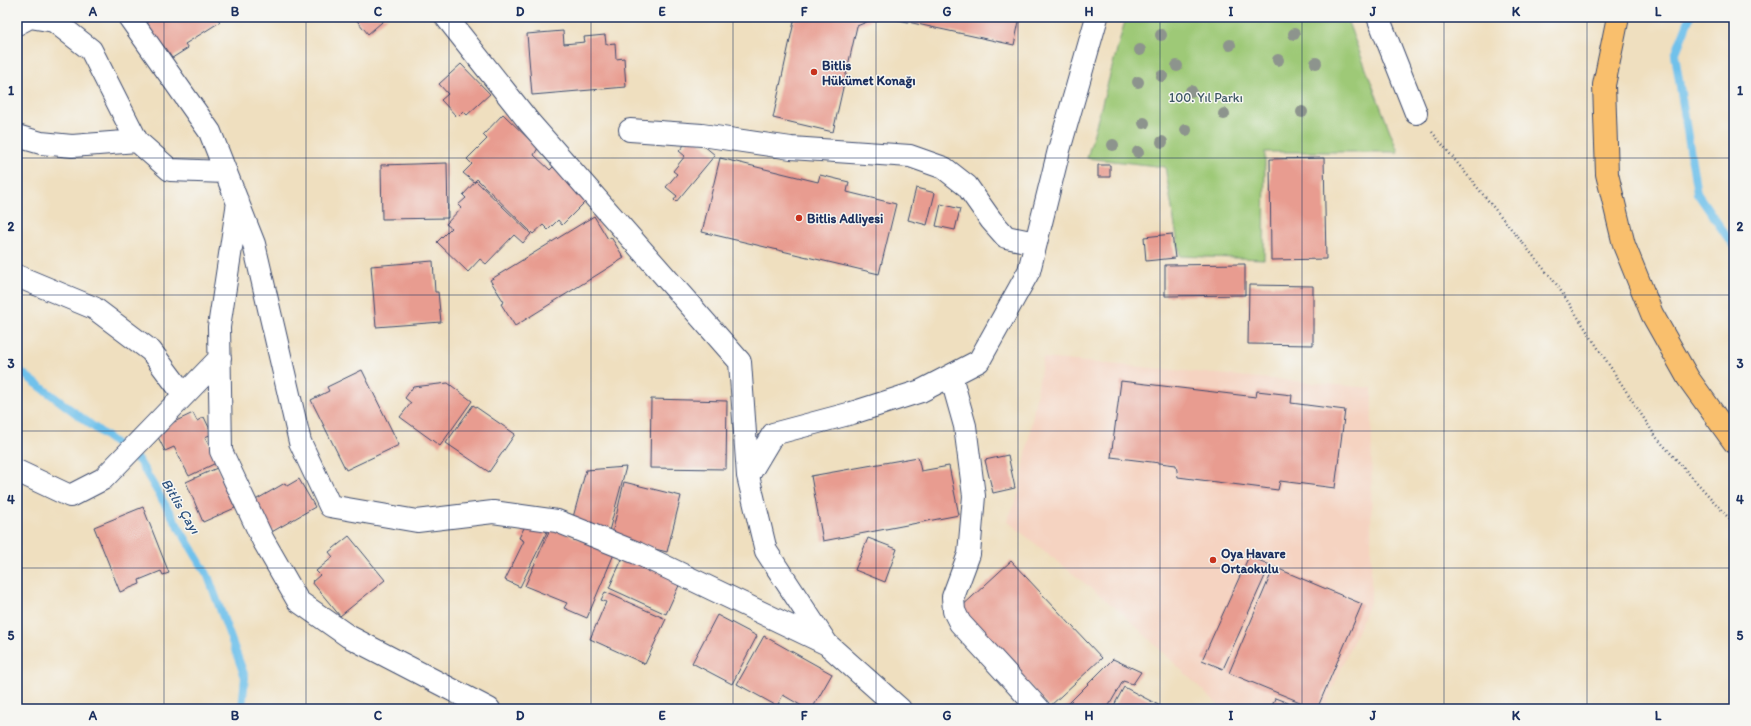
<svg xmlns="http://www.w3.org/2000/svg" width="1751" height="726" viewBox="0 0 1751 726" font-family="Itim,sans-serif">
<rect width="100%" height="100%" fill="#f6f6f2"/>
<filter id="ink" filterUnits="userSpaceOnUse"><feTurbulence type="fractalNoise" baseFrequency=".025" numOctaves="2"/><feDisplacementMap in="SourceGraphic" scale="8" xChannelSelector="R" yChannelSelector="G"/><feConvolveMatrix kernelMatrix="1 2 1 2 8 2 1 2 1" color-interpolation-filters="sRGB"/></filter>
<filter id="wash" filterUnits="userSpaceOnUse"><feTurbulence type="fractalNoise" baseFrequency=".012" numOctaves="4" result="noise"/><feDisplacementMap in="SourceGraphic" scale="16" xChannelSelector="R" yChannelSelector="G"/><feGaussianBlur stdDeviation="0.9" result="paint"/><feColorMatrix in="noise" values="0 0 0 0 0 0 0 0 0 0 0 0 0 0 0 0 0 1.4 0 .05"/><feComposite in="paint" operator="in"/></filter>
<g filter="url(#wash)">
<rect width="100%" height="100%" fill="#efdfbf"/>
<path fill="#f5d3c1" d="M1043,358L1372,388L1371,599L1324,709H1222L1122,613L1007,521L1019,493Z"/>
<path fill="#9ec977" stroke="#5c7c6a" d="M1126,17H1346L1398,152H1265L1264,259L1180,256L1165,167L1087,158Z"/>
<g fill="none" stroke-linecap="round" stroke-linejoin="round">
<path stroke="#70c1eb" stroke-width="8" d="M1690,17L1675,55L1697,193L1734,247
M17,369L139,461L208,576L245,677L242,709"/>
</g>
<g id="blocks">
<path fill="#e89c90" d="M142,17H217L220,22L185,44L188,48L169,60Z
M354,17H388L368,34Z
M795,17H878L857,26L833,132L773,118Z
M885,17H1020L1014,45Z
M563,31L564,44L585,42L584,37L605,35L606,44L615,43L616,59L624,58L626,87L532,95L527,34Z
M461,64L490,94L467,115L463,111L457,117L441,100L448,94L439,84Z
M503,114L538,148L534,155L550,170L553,167L587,200L562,225L558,220L548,230L543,225L533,234L477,179L474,182L463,173L472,164L467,159L487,139L483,135Z
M692,136L715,155L676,202L674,200L677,196L666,187L677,174L673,171L685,156L679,151Z
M720,158L818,182L820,175L849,182L847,192L896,204L879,274L702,232Z
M1324,158L1326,259L1271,260L1270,159Z
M447,163L448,218L382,219L381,165Z
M1098,165H1110V177H1098Z
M476,181L531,234L523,243L514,235L486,264L480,259L468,272L437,242L451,228L446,224L461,208L458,205L466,198L463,195Z
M916,188L935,193L927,225L908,220Z
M941,204L960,209L955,230L936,226Z
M594,216L608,239L611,237L624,258L515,326L501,304L504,302L490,280Z
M1172,234L1175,258L1146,261L1144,237Z
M433,261L435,292H438L441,322L376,327L371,266Z
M1245,264V295L1165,296V265Z
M1249,285L1313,286V345L1248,344Z
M362,370L399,445L346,470L311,400L329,391L327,387Z
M1121,381L1256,397L1257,391L1292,395L1291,403L1345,410L1335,488L1280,481L1278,490L1178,477L1176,465L1111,457Z
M448,383L472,401L440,446L400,417L411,403L405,398L413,387Z
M651,399L727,401L726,469L650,468Z
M473,405L515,434L489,472L446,443Z
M193,413L197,421L204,417L212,434L205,437L218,462L189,476L174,447L165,451L155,431Z
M1008,455L1015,488L993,493L985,460Z
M918,457L921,471L949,466L959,515L823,541L811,476Z
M626,467L609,531L572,521L586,470Z
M217,468L235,508L203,522L186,482Z
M299,479L315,507L270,533L252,502L285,483L287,486Z
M624,482L681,496L667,552L611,538Z
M143,507L169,573L163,575L161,571L139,580L140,584L120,592L94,527Z
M527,522L547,532L520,587L505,580L524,541L519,538Z
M551,527L614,554L587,618L564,608L567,603L525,586Z
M349,536L385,580L340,616L312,582L320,575L316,571L333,557L329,552Z
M868,538L897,549L885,582L855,570Z
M624,555L681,581L666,614L609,588Z
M1249,556L1270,565L1223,669L1202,660Z
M1011,561L1102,658L1049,707L959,609Z
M1274,567L1362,604L1317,709L1229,673Z
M605,592L666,619L645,664L590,639L606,602L601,600Z
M717,615L757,636L732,684L692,663Z
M764,636L832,674L812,709H807L783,695L777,706L737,684Z
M1113,659L1141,672L1133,684L1123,681L1107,709H1063Z
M1124,687L1166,709H1112Z
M1275,698L1304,709H1271Z"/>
</g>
</g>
<g filter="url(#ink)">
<use href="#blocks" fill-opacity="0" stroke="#3b496d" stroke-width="1"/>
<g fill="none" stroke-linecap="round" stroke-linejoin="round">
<g stroke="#3b496d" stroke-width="24">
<path id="minor" d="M129,17L210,132L254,244L300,442L330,506L417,521L493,512L557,521L637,553L827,644
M446,17L530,123L740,362L748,476
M1378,17L1416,113
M17,24L30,17L54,21L91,50L137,141L170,170L226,172
M630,130L702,135L791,148L910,156L944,168L967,186L991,220L1006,237L1036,243
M17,136L41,143L72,146L137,141
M238,202L219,327L221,451L263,540L298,601L348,636L489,709
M17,276L94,308L151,351L184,395
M951,376L965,426L974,496L969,554L953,597L954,611L960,623L1039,709
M17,471L70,496L103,479L220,358
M900,709L827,644L766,551L748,476L773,434L852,413L921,391L979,361L1029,271L1059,150L1097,17"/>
</g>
<g stroke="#3b496d" stroke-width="24">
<path id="major" d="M1618,17L1604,85L1607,174L1624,245L1652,314L1688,378L1734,442"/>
</g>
<path stroke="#3b496d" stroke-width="2.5" stroke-dasharray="1 3" stroke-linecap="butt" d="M1432,132L1557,285L1656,437L1734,524"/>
<use href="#minor" stroke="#fff" stroke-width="22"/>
<use href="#major" stroke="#f9bf6d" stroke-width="22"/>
</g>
<g fill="#8d948d">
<circle cx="1294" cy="34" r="6"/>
<circle cx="1161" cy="35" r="6"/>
<circle cx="1230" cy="45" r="6"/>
<circle cx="1140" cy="50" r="6"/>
<circle cx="1278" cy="60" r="6"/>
<circle cx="1316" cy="63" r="6"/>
<circle cx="1177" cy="66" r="6"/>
<circle cx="1162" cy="76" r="6"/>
<circle cx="1138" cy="82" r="6"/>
<circle cx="1191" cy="91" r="6"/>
<circle cx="1302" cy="112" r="6"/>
<circle cx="1224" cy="114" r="6"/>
<circle cx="1144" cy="123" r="6"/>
<circle cx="1186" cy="130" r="6"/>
<circle cx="1162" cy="142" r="6"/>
<circle cx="1113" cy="145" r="6"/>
<circle cx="1138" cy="152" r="6"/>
</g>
</g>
<path fill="none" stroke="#1b2f5e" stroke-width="1" stroke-opacity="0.55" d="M164,17V709M306,17V709M449,17V709M591,17V709M733,17V709M876,17V709M1018,17V709M1160,17V709M1302,17V709M1444,17V709M1587,17V709M17,158H1734M17,295H1734M17,431H1734M17,568H1734"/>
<g fill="#c8321e" stroke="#f6f6f2" stroke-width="1.5">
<circle cx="814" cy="72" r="4"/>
<circle cx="799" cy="218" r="4"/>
<circle cx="1213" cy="560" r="4"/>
</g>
<g text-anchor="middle" stroke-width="3" stroke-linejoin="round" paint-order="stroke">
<g font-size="13" font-weight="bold" fill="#1b2f5e" stroke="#f6f6f2" text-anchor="start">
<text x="822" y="70">Bitlis<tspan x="822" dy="15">Hükümet Konağı</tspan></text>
<text x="807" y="223">Bitlis Adliyesi</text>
<text x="1221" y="558">Oya Havare<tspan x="1221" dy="15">Ortaokulu</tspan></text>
</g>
<g font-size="13" fill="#3c5664" stroke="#f6f6f2">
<text x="1206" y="102">100. Yıl Parkı</text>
</g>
<g font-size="14" font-style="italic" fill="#305481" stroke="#f6f6f2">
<text transform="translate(181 506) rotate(59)" y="5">Bitlis Çayı</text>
</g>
</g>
<rect width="1751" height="726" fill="none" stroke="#f6f6f2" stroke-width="44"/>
<rect x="22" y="22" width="1707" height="682" fill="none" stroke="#1b2f5e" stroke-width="1.5"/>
<g font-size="13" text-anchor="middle" font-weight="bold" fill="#1b2f5e">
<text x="93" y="16">A</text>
<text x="235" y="16">B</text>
<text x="378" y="16">C</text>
<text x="520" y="16">D</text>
<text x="662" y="16">E</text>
<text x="804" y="16">F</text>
<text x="947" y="16">G</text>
<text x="1089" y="16">H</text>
<text x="1231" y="16">I</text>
<text x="1373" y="16">J</text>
<text x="1516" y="16">K</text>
<text x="1658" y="16">L</text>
<text x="11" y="95">1</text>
<text x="1740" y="95">1</text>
<text x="11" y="231">2</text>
<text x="1740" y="231">2</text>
<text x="11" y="368">3</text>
<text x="1740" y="368">3</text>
<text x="11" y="504">4</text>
<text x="1740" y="504">4</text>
<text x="11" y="640">5</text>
<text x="1740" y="640">5</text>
<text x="93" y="720">A</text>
<text x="235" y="720">B</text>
<text x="378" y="720">C</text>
<text x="520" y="720">D</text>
<text x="662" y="720">E</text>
<text x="804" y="720">F</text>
<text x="947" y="720">G</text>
<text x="1089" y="720">H</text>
<text x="1231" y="720">I</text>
<text x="1373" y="720">J</text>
<text x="1516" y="720">K</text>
<text x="1658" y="720">L</text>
</g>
</svg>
